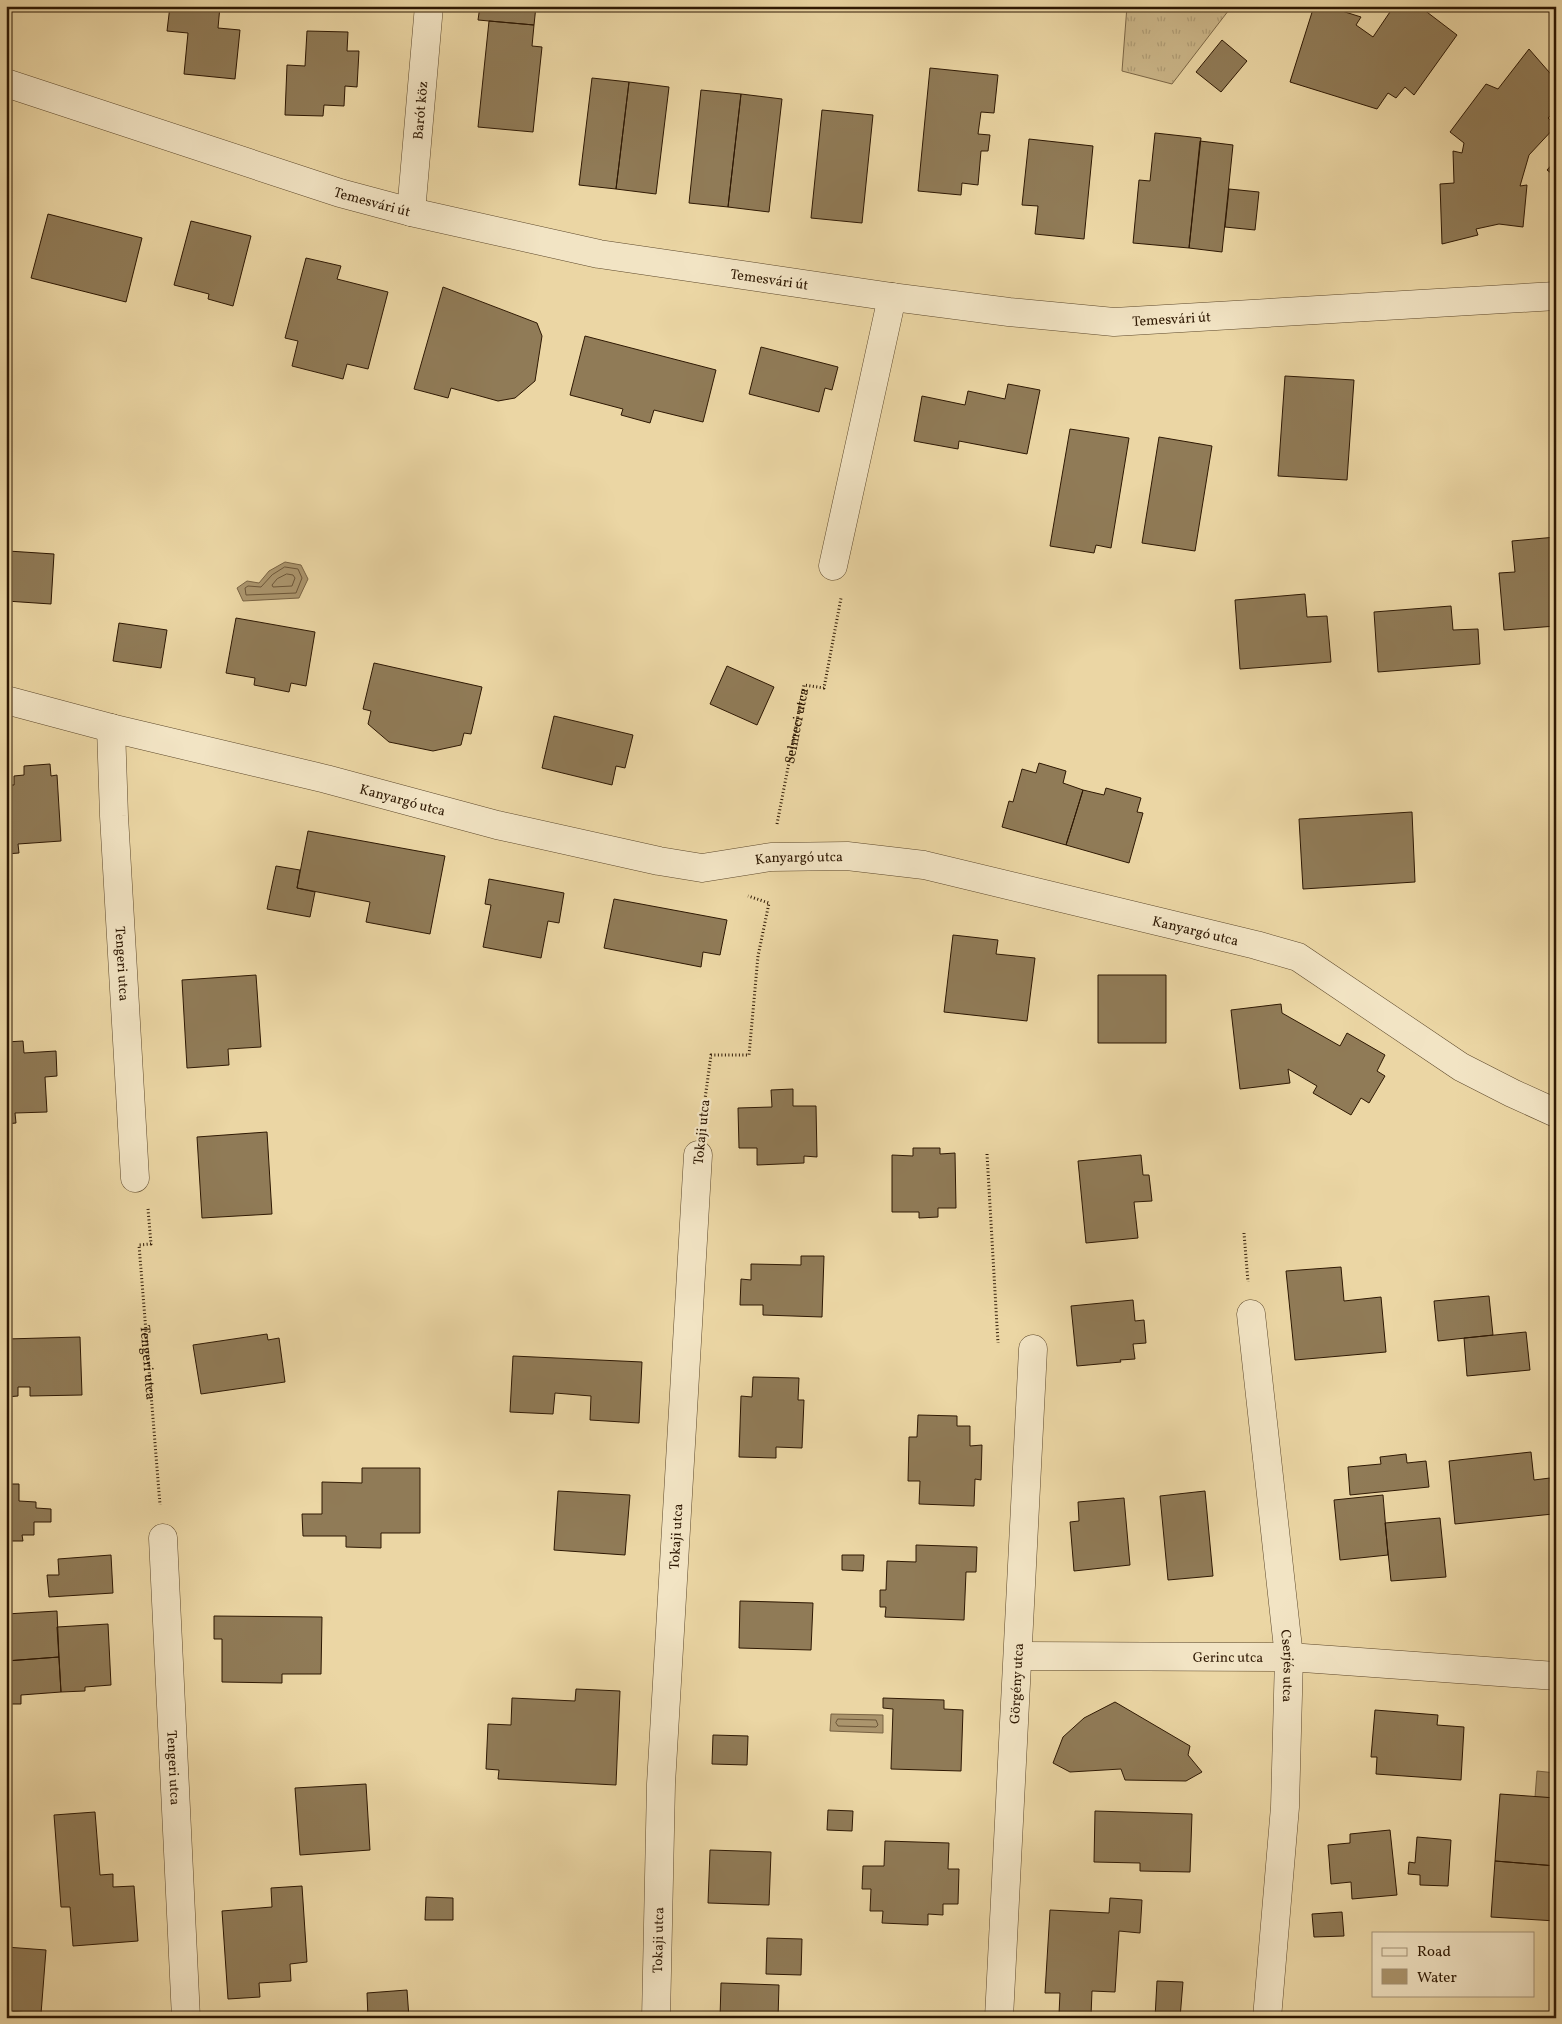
<svg xmlns="http://www.w3.org/2000/svg" width="1562" height="2024" viewBox="0 0 1562 2024" font-family="Vollkorn,serif">
<defs>
<pattern id="grass-tufts" width="24" height="20" patternUnits="userSpaceOnUse" patternTransform="scale(1.25)"><rect width="24" height="20" fill="#cbb689"/><path d="M3 7l-1-3M5 7V3M7 7l1-3M15 17l-1-3M17 17v-4M19 17l1-3" fill="none" stroke="#af9c75"/></pattern>
</defs>
<rect width="100%" height="100%" fill="#ebd6a4"/>
<filter id="stains"><feTurbulence type="fractalNoise" baseFrequency=".004" numOctaves="4"/><feColorMatrix values="0 0 0 0 .2 0 0 0 0 .09 0 0 0 0 .02 0 0 0 .5 -.17"/></filter>
<radialGradient id="worn" r=".72"><stop offset=".6" stop-color="#630" stop-opacity="0"/><stop offset="1" stop-color="#630" stop-opacity=".3"/></radialGradient>
<path fill="url(#grass-tufts)" stroke="#7c6746" d="M1127,6H1232L1172,84L1122,71Z"/>
<path fill="#ab956d" stroke="#796343" d="M285,562L301,565L308,579L299,598L243,601L237,588L247,581L259,583L269,571Z
M831,1714L883,1715V1733L830,1731Z
M1537,1771L1556,1773V1798L1535,1797Z"/>
<g fill="none" stroke-linecap="round" stroke-linejoin="round">
<path stroke="#6c5638" stroke-width="1" d="M285,567L298,569L302,578L296,593L246,595L245,588L248,586L261,587L272,575Z
M287,574L293,575L295,578L292,586L273,587L272,585L277,579Z
M838,1719L876,1720L878,1725L876,1727L838,1726L836,1723Z"/>
</g>
<path fill="#907b57" stroke="#2e1803" d="M170,6H220L218,28L240,30L235,79L184,74L188,33L167,31Z
M480,6H536L534,25L478,20Z
M1314,6H1326L1361,17L1356,25L1373,37L1394,6H1419L1457,35L1414,95L1405,87L1396,98L1388,93L1377,109L1290,82Z
M489,21L534,25L532,46L542,47L533,132L478,127Z
M307,31L348,32L347,51H359L357,87L345,86L344,106L324,105L323,116L285,115L287,65L305,66Z
M1222,40L1247,61L1221,92L1196,72Z
M1529,49L1556,80V110L1548,118L1556,126L1529,155L1520,186L1527,185L1523,227L1499,224L1476,229L1478,235L1442,244L1440,184L1454,183L1453,151L1462,153L1464,143L1450,132L1486,84L1498,89Z
M930,68L998,75L994,113L981,112L978,134L990,135L988,151H981L978,185L962,183L961,195L918,191Z
M592,78L629,82L616,189L579,185Z
M629,82L669,87L656,194L616,189Z
M701,90L741,94L728,207L689,203Z
M741,94L782,99L769,212L728,207Z
M822,110L873,115L862,223L811,218Z
M1155,133L1201,138L1189,248L1133,243L1139,180L1150,181Z
M1029,139L1093,146L1084,239L1035,234L1038,206L1022,205Z
M1200,141L1233,145L1222,252L1189,248Z
M1556,160V177L1547,170Z
M1229,189L1259,192L1255,230L1225,227Z
M48,214L142,238L126,302L31,278Z
M191,221L251,236L233,306L208,299L209,294L174,285Z
M306,258L341,266L337,279L388,292L368,369L347,364L343,379L292,366L298,341L285,338Z
M443,287L537,323L542,336L535,381L515,398L498,401L451,388L448,398L414,389Z
M585,336L716,370L703,422L654,410L650,423L621,415L623,409L570,395Z
M761,347L838,367L832,390L825,388L819,412L749,394Z
M1285,376L1354,380L1347,480L1278,476Z
M1008,384L1040,390L1027,454L959,441L958,449L914,441L922,396L965,405L968,391L1005,399Z
M1070,429L1129,438L1111,548L1096,545L1094,553L1050,546Z
M1159,437L1212,446L1195,551L1142,543Z
M1556,537V626L1504,630L1499,573L1515,572L1512,541Z
M8,551L54,554L51,604L6,601Z
M1305,594L1307,617L1327,616L1331,662L1240,669L1235,600Z
M1451,606L1453,630L1478,629L1480,664L1378,672L1374,612Z
M236,618L315,632L306,686L291,683L289,692L254,685L255,678L226,673Z
M119,623L167,630L161,668L113,661Z
M374,663L482,687L471,734L464,733L461,745L433,751L389,742L368,724L371,711L363,709Z
M727,666L774,687L757,725L710,704Z
M554,716L633,735L625,768L616,766L612,785L542,768Z
M1039,763L1066,771L1063,783L1083,790L1066,845L1002,827L1009,801L1013,802L1022,769L1036,773Z
M50,764L51,776L57,775L61,841L18,844L19,853L6,854V785H14V776L24,775V766Z
M1106,788L1141,798L1137,812L1143,813L1129,863L1066,845L1083,790L1104,795Z
M1412,812L1415,882L1303,889L1299,819Z
M308,831L445,856L430,934L366,922L370,902L297,888Z
M276,866L300,870L297,888L315,892L310,917L267,909Z
M489,879L564,893L559,923L548,921L541,958L483,947L491,905L485,904Z
M614,899L727,920L720,955L703,952L701,967L604,948Z
M953,935L998,940L996,954L1035,958L1027,1021L944,1012Z
M256,975L261,1047L228,1049L229,1065L187,1068L182,980Z
M1098,975H1166V1043H1098Z
M1281,1004L1282,1013L1340,1046L1347,1033L1385,1055L1377,1071L1385,1076L1369,1103L1361,1098L1351,1115L1313,1093L1317,1086L1288,1069L1290,1083L1240,1089L1231,1010Z
M23,1041L24,1053L56,1051L57,1076L45,1077L47,1112L15,1113L16,1123L6,1124V1042Z
M793,1089V1106H816L817,1157L804,1156V1163L757,1165V1148H739L738,1108L772,1107L771,1090Z
M267,1132L272,1214L202,1218L197,1137Z
M913,1148H940V1154L955,1153L956,1208H938V1217L919,1218V1212H892V1155L913,1156Z
M1141,1155L1143,1175H1149L1152,1201L1134,1202L1138,1238L1086,1243L1078,1161Z
M801,1256H824L822,1317L763,1315V1305H740L741,1279L751,1280V1264L801,1265Z
M1341,1267L1344,1301L1381,1297L1386,1352L1295,1360L1286,1271Z
M1489,1296L1493,1335L1438,1341L1434,1301Z
M1133,1300L1135,1321L1144,1320L1146,1343L1133,1344L1135,1359L1120,1360L1121,1362L1077,1366L1071,1306Z
M1526,1332L1530,1370L1467,1376L1464,1338Z
M267,1334L268,1340L279,1338L285,1382L201,1394L193,1345Z
M80,1337L82,1395L30,1396V1387H18V1396L6,1397V1339Z
M513,1356L642,1362L639,1423L590,1420L591,1396L555,1393L553,1414L510,1412Z
M753,1377L799,1378L798,1400H804L802,1448L776,1447V1458L739,1457L741,1396L752,1397Z
M918,1415L957,1416V1426H970V1446L982,1445L981,1480L975,1479L974,1506L919,1504L920,1481H908L909,1437H917Z
M1531,1452L1534,1480L1550,1478L1553,1514L1455,1524L1449,1461Z
M1406,1454L1407,1463L1426,1461L1429,1487L1350,1495L1348,1467L1381,1464L1380,1457Z
M362,1468H420V1533H381V1548L346,1547V1536H303L302,1514H322V1482L362,1483Z
M6,1484H19V1501L36,1502V1508L51,1509V1522H34V1535H22L23,1541H6Z
M558,1491L630,1495L625,1555L554,1550Z
M1205,1491L1213,1576L1168,1580L1160,1496Z
M1383,1495L1388,1555L1340,1560L1334,1500Z
M1124,1498L1130,1565L1074,1571L1070,1522L1079,1521L1078,1502Z
M1440,1518L1446,1577L1391,1581L1385,1523Z
M916,1545L977,1547L976,1572H966L964,1620L885,1617L886,1607H880V1590H886L887,1561L916,1562Z
M111,1555L113,1593L49,1597L47,1575H59L58,1559Z
M842,1555H864L863,1571L842,1570Z
M740,1601L813,1603L811,1650L739,1648Z
M57,1611L59,1657L6,1661V1614Z
M214,1616L322,1617L321,1674H282V1683L222,1682V1639H214Z
M108,1624L111,1685L85,1687V1691L61,1692L57,1627Z
M59,1657L61,1692L21,1695V1704H6V1661Z
M576,1689L620,1691L616,1785L498,1779L499,1770L486,1769L488,1724L511,1725L512,1698L575,1701Z
M883,1698L944,1700V1709L963,1710L961,1771L891,1769L893,1709L883,1708Z
M1115,1702L1190,1746L1188,1755L1202,1772L1186,1781L1125,1780L1121,1769L1070,1772L1053,1763L1063,1737L1084,1718Z
M1375,1710L1438,1715L1437,1725L1464,1727L1461,1780L1376,1774L1377,1757H1371Z
M713,1735L748,1736L747,1765L712,1764Z
M366,1784L370,1850L300,1855L295,1788Z
M1500,1794L1556,1798V1866L1495,1861Z
M828,1810L853,1811L852,1831L827,1830Z
M1095,1811L1192,1814L1190,1872L1140,1871V1863L1094,1862Z
M95,1812L100,1875L113,1874V1887L134,1886L138,1941L73,1946L70,1907H61L54,1815Z
M1390,1830L1397,1895L1352,1899L1351,1882L1331,1884L1328,1845L1350,1843V1834Z
M1417,1837L1451,1840L1448,1886L1420,1885V1875L1408,1874L1409,1862L1415,1863Z
M885,1841L949,1843L948,1869H959L958,1904H943V1915L928,1914V1925L882,1923L883,1911H870L871,1889H862L863,1866H884Z
M710,1850L771,1852L769,1905L708,1903Z
M1495,1861L1556,1866V1921L1491,1917Z
M302,1886L307,1962L290,1964L291,1981L259,1983L260,1997L228,1999L222,1911L272,1907L271,1888Z
M426,1897L453,1898V1920H425Z
M1110,1898L1142,1900L1140,1933L1119,1931L1115,1992L1092,1991L1091,2016L1059,2014L1060,1993H1045L1050,1910L1109,1913Z
M1342,1912L1344,1936L1314,1937L1312,1914Z
M767,1938L802,1939L801,1975L766,1974Z
M6,1947L46,1950L41,2014L6,2011Z
M1157,1981L1183,1982L1180,2018H1155Z
M721,1983L779,1985L778,2018H720Z
M407,1990L409,2018H368L367,1993Z"/>
<g fill="none" stroke-linecap="round" stroke-linejoin="round">
<g stroke="#5d482b" stroke-width="29">
<g id="minor">
<path id="s3" d="M6,83L340,193L411,212L599,254L892,297L1009,312L1114,322L1556,296"/>
<path id="s4" d="M411,212L429,6"/>
<path d="M833,566L892,297"/>
<path id="s5" d="M6,700L111,728L326,779L497,825L659,861L702,868L771,857L847,856L924,865L1256,945L1298,957L1461,1067L1512,1093L1556,1113"/>
<path id="s6" d="M111,728L114,816L135,1178"/>
<path id="s7" d="M1251,1314L1289,1657L1285,1807L1267,2018"/>
<path id="s8" d="M163,1538L186,2018"/>
<path id="s9" d="M1019,1656L1289,1657L1556,1676"/>
<path id="s10" d="M656,2018L661,1784L698,1155"/>
<path id="s11" d="M999,2018L1033,1349"/>
</g>
</g>
<g stroke="#2e1803" stroke-width="3" stroke-dasharray="1 2.5" stroke-linecap="butt">
<path id="s1" d="M777,824L804,685L824,688L841,598"/>
<path d="M702,1121L711,1055H749L758,956L769,903L748,896"/>
<path d="M987,1154L998,1343"/>
<path id="s2" d="M148,1209L151,1244L139,1245L160,1505"/>
<path d="M1244,1233L1248,1282"/>
</g>
<use href="#minor" stroke="#f2e4c4" stroke-width="28"/>
</g>
<g text-anchor="middle" stroke-width="4.5" stroke-linejoin="round" paint-order="stroke">
<g font-size="14" fill="#2e1803" stroke="#f2e4c4">
<text dy="5" stroke="none"><textPath href="#s4" startOffset="102">Barót köz</textPath></text>
<text dy="5" stroke="none"><textPath href="#s3" startOffset="385">Temesvári út</textPath></text>
<text dy="5" stroke="none"><textPath href="#s3" startOffset="790">Temesvári út</textPath></text>
<text dy="5" stroke="none"><textPath href="#s3" startOffset="1195">Temesvári út</textPath></text>
<text dy="5" stroke="none"><textPath href="#s1" startOffset="100">Selmeci utca</textPath></text>
<text dy="5" stroke="none"><textPath href="#s5" startOffset="409">Kanyargó utca</textPath></text>
<text dy="5" stroke="none"><textPath href="#s5" startOffset="814">Kanyargó utca</textPath></text>
<text dy="5" stroke="none"><textPath href="#s5" startOffset="1219">Kanyargó utca</textPath></text>
<text dy="5" stroke="none"><textPath href="#s6" startOffset="236">Tengeri utca</textPath></text>
<text transform="translate(701 1132) rotate(-84)" y="5">Tokaji utca</text>
<text dy="5" stroke="none"><textPath href="#s2" startOffset="165">Tengeri utca</textPath></text>
<text dy="5" stroke="none"><textPath href="#s10" startOffset="482">Tokaji utca</textPath></text>
<text dy="5" stroke="none"><textPath href="#s9" startOffset="209">Gerinc utca</textPath></text>
<text dy="5" stroke="none"><textPath href="#s7" startOffset="354">Cserjés utca</textPath></text>
<text dy="5" stroke="none"><textPath href="#s11" startOffset="335">Görgény utca</textPath></text>
<text dy="5" stroke="none"><textPath href="#s8" startOffset="230">Tengeri utca</textPath></text>
<text dy="5" stroke="none"><textPath href="#s10" startOffset="78">Tokaji utca</textPath></text>
</g>
</g>
<rect width="1562" height="2024" fill="none" stroke="#ebd6a4" stroke-width="25"/>
<rect x="8" y="8" width="1547" height="2009" fill="none" stroke="#2e1803" stroke-width="2.5"/>
<rect x="12" y="12" width="1537" height="1999" fill="none" stroke="#2e1803"/>
<rect x="1372" y="1932" width="162" height="65" fill="#f2e4c4" stroke="#a49277"/>
<rect x="1382" y="1948" width="25" height="8" fill="#f2e4c4" stroke="#a49277"/>
<text x="1417" y="1956" font-size="15" fill="#2e1803">Road</text>
<rect x="1382" y="1969" width="25" height="15" fill="#ab956d" stroke="#a49277"/>
<text x="1417" y="1982" font-size="15" fill="#2e1803">Water</text>
<rect width="100%" height="100%" filter="url(#stains)"/>
<rect width="100%" height="100%" fill="url(#worn)"/>
</svg>
